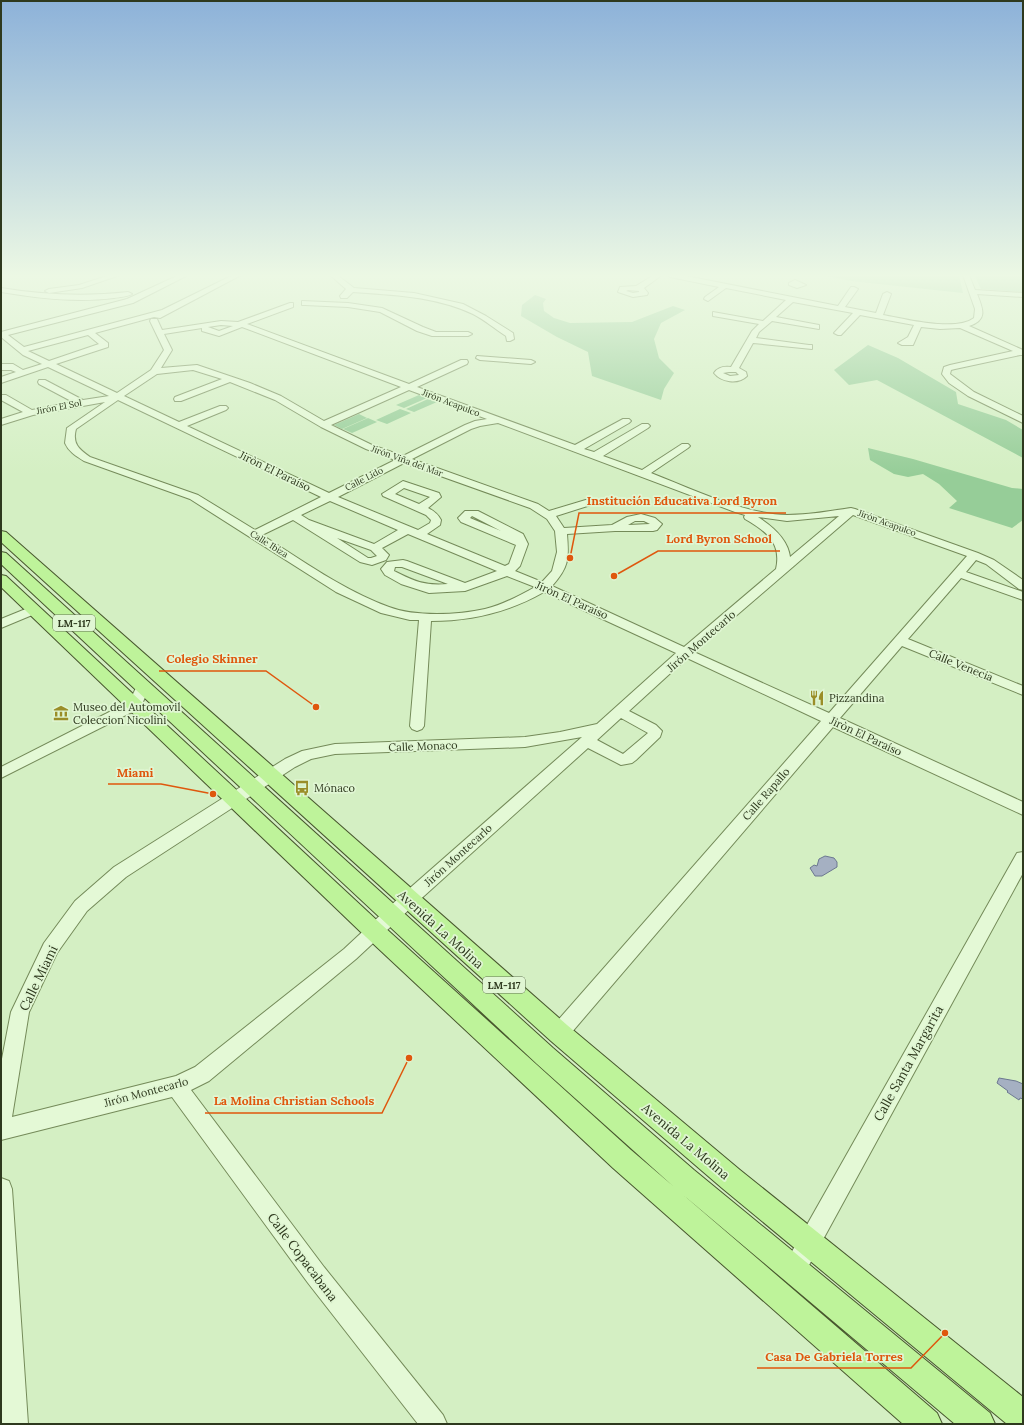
<svg xmlns="http://www.w3.org/2000/svg" width="1024" height="1425" viewBox="0 0 1024 1425" font-family="Lora,serif">
<rect width="100%" height="100%" fill="#d4efc3"/>
<path fill="#96cd98" d="M821,275H959L963,293L851,281Z
M974,275H1023V292L981,289Z
M535,295L546,299L543,303L544,311L554,318L570,323L632,322L673,306L685,310L661,323L654,339L659,358L674,373L664,389L661,400L592,376L588,352L557,337L521,316L522,305Z
M868,345L898,358L956,392L958,404L1006,420L1023,430V458L877,380L849,385L834,370Z
M419,395L427,398L404,408L396,405Z
M428,399L437,402L414,412L406,409Z
M400,409L411,413L387,424L376,420Z
M359,414L367,418L342,429L334,425Z
M368,418L377,422L352,433L343,429Z
M868,448L913,459L1012,488L1023,489V520L1012,528L949,508L957,501L939,484L923,474L908,477L894,474L870,460Z"/>
<path fill="#a5b0c2" stroke="#6c7890" d="M825,856L834,858L837,862V867L822,876H815L810,868L814,865L817,866L819,859Z
M999,1078L1016,1081L1023,1084V1099L1020,1098L1019,1100L1007,1092L1008,1091L997,1083Z"/>
<g fill="none" stroke-linecap="round" stroke-linejoin="round">
<g stroke="#748a59" stroke-width="2">
<path id="minor" d="M110,275H120L82,288L49,293L45,291L49,289L79,285Z
M179,275H188L133,303L8,335L24,347L162,310L233,275H241L160,318L154,317L95,333L108,343V347L56,364L117,393L151,370L164,350L150,321L151,319H157L162,330L221,321L238,322L290,303H293V307L247,324L409,384L461,360H467L468,362L467,364L417,387L575,445L623,419H629L631,421L629,423L584,449L594,452L642,424H648L650,426L648,428L603,456L642,470L682,444H688L690,446L688,448L651,473C692,489 743,514 787,515C809,515 830,511 851,508L855,509L978,553L994,560L1023,580V590L1019,589L986,564L976,560L966,572L1023,592V600L961,578L908,639L1023,686V695L902,646L840,718L1023,802V815L833,727L566,1039L559,1042L552,1039L549,1033L552,1027L821,721L687,658L629,711L656,725L662,731L660,737L636,760L632,763L621,765L588,748L414,905L356,959L209,1081L191,1090L324,1267L443,1415L447,1424H418L308,1283L172,1097L1,1140V1064L11,1012L44,943L75,901L114,867L285,759L302,751L335,744L525,737L560,732L597,724L676,653L544,592C509,612 472,621 431,621L424,726L422,729L417,731L412,729L410,726L419,620H410L381,613L336,592L190,499L84,461C76,456 69,452 65,443L67,428L105,402L33,415L1,425V419L23,412L1,400V395H6L32,410L73,402L39,384L38,382L39,380H45L83,400L109,396L48,367L1,383V377L16,372L11,370H1V364H13L23,370L42,364L23,355L1,337V332L127,299ZM221,325L233,326L219,331L208,327ZM242,327L401,387L324,421L281,396L250,383L197,365L161,368L172,350L164,334L202,328V331L219,336ZM88,335L99,344L49,361L28,351ZM193,370L222,379L175,397L174,399L175,401H181L230,382L275,400L321,427L366,449L395,460L329,493L187,426L226,410L228,408L226,406H220L179,422L124,396L157,374ZM409,390L487,419L475,421L465,425L403,456L372,445L331,425ZM118,400L321,497L255,530L198,495L90,457C79,449 72,444 76,429ZM498,423L735,512L745,515L744,517L745,519C766,531 782,543 776,569L684,647L552,586C569,567 569,559 567,534L615,531H653L657,530L662,524L655,518L641,514L627,517L612,525L564,528L556,516L597,503L598,501L597,499H589L549,511L538,504L412,459L471,429L480,426ZM404,463L530,508L547,519L555,531L557,552L552,571L542,582L515,571L520,566L528,544L523,534L478,511H465L458,518L461,522L516,545L509,564L505,566L427,534L440,525L441,520C438,514 434,511 428,508L441,497L439,493L403,481L382,494L383,496L426,515L431,520L430,523L418,530L338,497ZM404,488L430,497L419,504L395,494ZM330,501L398,530L374,544L309,520L301,515ZM853,515L967,556L829,713L694,652ZM472,516L501,531L470,518ZM839,516L790,557C788,539 772,526 758,517L787,521ZM293,520L360,562L372,565L386,560L389,555L382,548L408,534L497,571L465,583L407,561L403,560L387,562L381,569L385,575L401,584L429,593L465,591L507,576L535,587C519,596 502,605 485,609C458,615 415,617 389,607C343,590 303,561 262,535ZM635,521H644L650,524L628,525ZM337,538L371,550L377,556L371,558H368ZM395,567H402L448,584C424,586 414,581 394,571ZM621,718L648,733L623,754L597,740ZM582,737L402,895L344,949L195,1067L176,1076L12,1117L29,1012L57,953L87,911L126,877L295,767L311,759L335,754L525,747Z
M330,275H337L354,288L414,293L463,304L486,316L513,333L514,339L510,341H507L506,336C495,329 485,320 473,314C435,296 393,295 353,292L347,298H341L340,296L346,289Z
M654,275H662L644,288L648,293L647,295L633,297L618,292L620,287L636,286ZM628,290L639,291V292L633,293L626,291Z
M667,275H681L838,306L851,287H854L858,289L845,307L876,313L883,294L887,292L891,294L883,315C905,319 956,332 974,318L975,309L963,275H969L975,290L1023,293V297L977,294C983,309 988,320 969,326L1023,350V355H1020L955,369L951,370L950,374L974,392L1023,416V423L968,396L949,383L942,374L944,367L950,365L1013,351L960,328L940,329L921,327L913,345H902L898,343L908,337L914,325L860,315L841,335H838L834,333L853,313L793,302L776,317L819,325V329L772,321L759,332L756,338L809,345H812V349L753,343L739,368L746,372L747,376C738,385 721,382 714,373C718,367 724,366 731,367L752,331L759,324L713,316V312L763,321L786,300L726,288L708,301L704,299L705,297L719,287L670,277ZM729,372H736L739,375L730,376L723,373Z
M795,280L806,285L797,288L789,285V283Z
M1,288C44,295 85,297 128,292L132,294C127,297 120,297 114,298C76,303 38,298 1,292Z
M302,301L348,303L382,308L423,327L436,332H468L472,334L468,336H432L417,331L380,312L348,307L305,305H302Z
M477,356L531,360L535,362L531,364L480,360L476,358Z
M33,606L37,607L39,610L37,613L1,628V619Z
M143,683L148,684L150,687L140,708L1,778V767L129,702L138,684Z
M1023,852V873L802,1278L794,1282L786,1278L782,1270L786,1262L1017,853Z
M1,1178L9,1181L12,1189L28,1424H2Z"/>
</g>
<g stroke="#48572e" stroke-width="2">
<path id="major" d="M1,531L6,532L567,1025L740,1170L1023,1397V1424H1007L722,1188L551,1041L1,542Z
M1,552L6,553L553,1048L694,1170L990,1413L995,1424H955L681,1193L937,1413L942,1424H903L613,1168L366,937L1,587V575L6,576L382,925L631,1150L673,1186L537,1064L1,564Z"/>
</g>
<use href="#minor" fill="#e4f9d6" fill-rule="evenodd"/>
<use href="#major" fill="#bef39a" fill-rule="evenodd"/>
</g>
<linearGradient id="sky" x2="0" y2="1"><stop stop-color="#8db2d9"/><stop offset="0.58" stop-color="#ecf8e4"/><stop offset="1" stop-color="#ecf8e4" stop-opacity="0"/></linearGradient>
<rect width="1024" height="475" fill="url(#sky)"/>
<defs>
<g id="restaurant-bare" transform="scale(1.2)"><path d="M-5-6h1v4h1v-4h1v4h1v-4h1v5L-1.5 .5V6h-2V.5L-5-1ZM5-6V6H3V1.5H1.5Q1.5-4 5-6Z" fill="#9a8e28" stroke="#e0f6d3" stroke-width="2.5" paint-order="stroke"/></g>
<g id="museum-bare" transform="scale(1.2)"><path d="M0-6L6-3V-2H-6V-3ZM-5-1h2V3h-2ZM-1-1h2V3h-2ZM3-1h2V3H3ZM-6 4H6V6H-6Z" fill="#9a8e28" stroke="#e0f6d3" stroke-width="2.5" paint-order="stroke"/></g>
<g id="bus-bare" transform="scale(1.2)"><path d="M-5-6H5V4H4V6H2V4H-2V6H-4V4H-5ZM-3.5-4V0h7V-4ZM-3.5 1.2v1.5H-2V1.2ZM2 1.2v1.5H3.5V1.2Z" fill="#9a8e28" stroke="#e0f6d3" stroke-width="2.5" paint-order="stroke"/></g>
</defs>
<g fill-rule="evenodd">
<use href="#restaurant-bare" x="817" y="698"/>
<use href="#museum-bare" x="61" y="713"/>
<use href="#bus-bare" x="302" y="788"/>
</g>
<g text-anchor="middle" stroke-width="3.5" stroke-linejoin="round" paint-order="stroke">
<g font-size="9" fill="#2e391e" stroke="#e0f6d3">
<text transform="translate(451 403) rotate(21)" y="3">Jirón Acapulco</text>
<text transform="translate(59 407) rotate(-11)" y="3">Jirón El Sol</text>
<text transform="translate(407 461) rotate(20)" y="3">Jirón Viña del Mar</text>
<text transform="translate(364 479) rotate(-27)" y="3">Calle Lido</text>
<text transform="translate(887 523) rotate(20)" y="3">Jirón Acapulco</text>
<text transform="translate(269 544) rotate(32)" y="3">Calle Ibiza</text>
</g>
<g fill="#e0f6d3" stroke="#637254" stroke-width="1">
<rect x="53" y="615" width="42" height="16" rx="3"/>
<rect x="483" y="977" width="42" height="16" rx="3"/>
</g>
<g font-size="10" font-weight="bold" fill="#2e391e">
<text x="74" y="627">LM-117</text>
<text x="504" y="989">LM-117</text>
</g>
<g font-size="11" fill="#2e391e" stroke="#e0f6d3">
<text transform="translate(275 471) rotate(26)" y="4">Jiròn El Paraíso</text>
<text transform="translate(572 600) rotate(24)" y="4">Jiròn El Paraíso</text>
<text transform="translate(701 641) rotate(-41)" y="4">Jirón Montecarlo</text>
<text transform="translate(961 665) rotate(22)" y="4">Calle Venecia</text>
<text transform="translate(866 736) rotate(25)" y="4">Jiròn El Paraíso</text>
<text transform="translate(423 746) rotate(-2)" y="4">Calle Monaco</text>
<text transform="translate(766 794) rotate(-49)" y="4">Calle Rapallo</text>
<text transform="translate(458 855) rotate(-42)" y="4">Jirón Montecarlo</text>
<text transform="translate(146 1092) rotate(-15)" y="4">Jirón Montecarlo</text>
</g>
<g font-size="11" fill="#2e391e" stroke="#e0f6d3" text-anchor="start">
<text x="829" y="702">Pizzandina</text>
<text x="73" y="711">Museo del Automovil<tspan x="73" dy="13">Coleccion Nicolini</tspan></text>
<text x="314" y="792">Mónaco</text>
</g>
<g font-size="13" fill="#2e391e" stroke="#e0f6d3">
<text transform="translate(441 929) rotate(42)" y="5">Avenida La Molina</text>
<text transform="translate(38 978) rotate(-64)" y="5">Calle Miami</text>
<text transform="translate(908 1063) rotate(-61)" y="5">Calle Santa Margarita</text>
<text transform="translate(686 1141) rotate(40)" y="5">Avenida La Molina</text>
<text transform="translate(303 1257) rotate(53)" y="5">Calle Copacabana</text>
</g>
</g>
<path fill="none" stroke="#df570d" stroke-width="1.5" d="M570 558L579 513H786M614 576L658 551H780M316 707L266 671H159M213 794L161 784H108M409 1058L382 1113H205M945 1333L911 1368H757"/>
<g fill="#df570d" stroke="#e0f6d3" stroke-width="1.5">
<circle cx="570" cy="558" r="4"/>
<circle cx="614" cy="576" r="4"/>
<circle cx="316" cy="707" r="4"/>
<circle cx="213" cy="794" r="4"/>
<circle cx="409" cy="1058" r="4"/>
<circle cx="945" cy="1333" r="4"/>
</g>
<g font-size="12" text-anchor="middle" font-weight="bold" fill="#df570d" stroke="#e0f6d3" stroke-width="3.5" stroke-linejoin="round" paint-order="stroke">
<text x="682" y="505">Institución Educativa Lord Byron</text>
<text x="719" y="543">Lord Byron School</text>
<text x="212" y="663">Colegio Skinner</text>
<text x="135" y="777">Miami</text>
<text x="294" y="1105">La Molina Christian Schools</text>
<text x="834" y="1361">Casa De Gabriela Torres</text>
</g>
<rect width="1024" height="1425" fill="none" stroke="#2e391e" stroke-width="4"/>
</svg>
